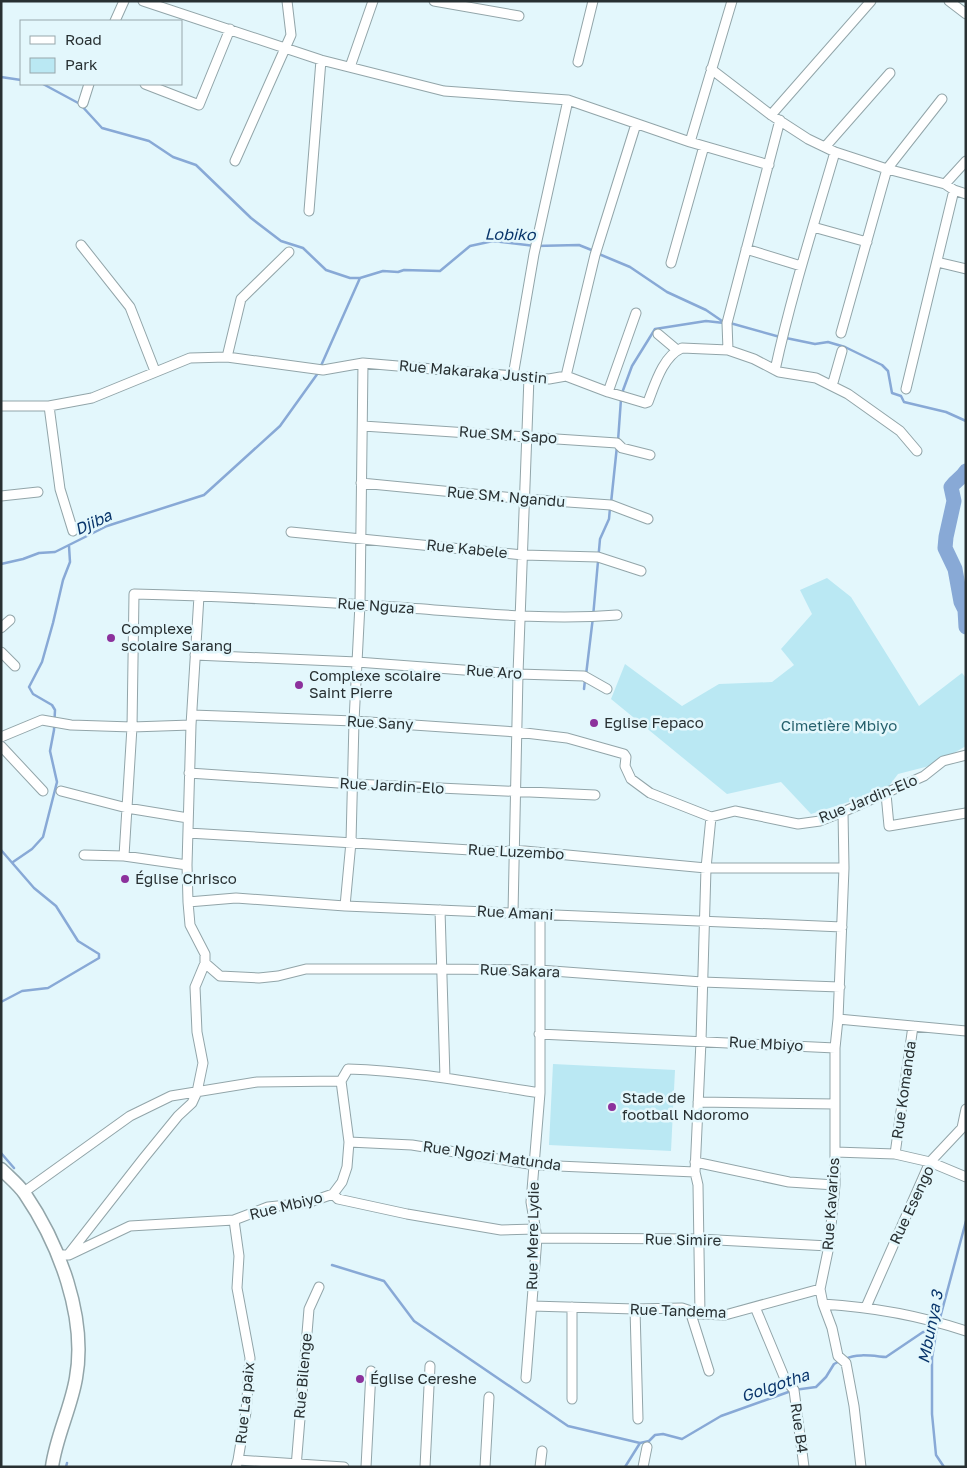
<svg xmlns="http://www.w3.org/2000/svg" width="967" height="1468" viewBox="0 0 967 1468" font-family="'Golos Text',sans-serif">
<rect width="100%" height="100%" fill="#e3f7fc"/>
<path fill="#bae8f3" d="M827,578L851,597L919,706L962,673L966,678V746L933,765L898,774L886,790L811,814L781,782L727,794L611,699L625,664L682,706L719,684L772,682L794,665L781,649L812,614L800,590Z
M553,1064L675,1070L671,1151L549,1145Z"/>
<g fill="none" stroke-linecap="round" stroke-linejoin="round">
<path stroke="#88a9d6" stroke-width="2.5" d="M1,77L21,80
M43,84L80,104L102,128L149,141L173,157L196,165L251,218L281,241L303,248L326,270L350,278H360L383,271L398,272L404,270L440,271L470,246L493,241L535,246L579,245L594,251
M599,254L630,267L667,292L706,310L725,323
M730,323L780,337
M786,338L815,344L828,342L845,347L882,365L888,371L892,393L901,396L904,402L946,412L966,421
M320,368L360,278
M622,393L632,366L655,329L706,321L724,323
M618,441L621,399
M611,503L617,446
M1,564L23,559L39,553L55,552L107,526L204,495L280,426L318,373
M586,675L593,617L600,539L609,519L610,508
M584,689L585,680
M1,850L34,888L56,906L78,941L99,954V958L48,988L22,991L1,1002
M13,862L32,849L43,837L57,782L50,751L54,730L55,710L52,705L33,694L29,687L42,662L53,623L63,580L70,562L69,546
M1,1153L14,1168
M332,1265L384,1281L414,1321L568,1426L640,1443
M845,1359C857,1353 873,1356 886,1357L923,1332L936,1333
M66,1467L67,1463
M625,1467L640,1443L649,1441L655,1435L663,1434L682,1439L721,1416L794,1390L816,1387L826,1377L834,1364L840,1361
M944,1467L936,1455L932,1414V1358L936,1333L966,1221"/>
<path stroke="#88a9d6" stroke-width="15" d="M966,471C962,478 956,480 951,487L954,501L946,537L945,548L955,569L961,602L965,610L966,627"/>
<g stroke="#92a5a9" stroke-width="11">
<path id="street" d="M143,1L321,60L444,91L568,100L690,142L769,165
M434,1L519,16
M949,1L966,14
M115,21L124,1
M578,62L593,1
M350,67L373,1
M711,69L771,115L808,139L835,152L887,169L945,184L954,190L966,194
M145,84L199,105L230,29
M83,103L89,84
M771,115L871,1
M690,142L732,1
M825,147L890,73
M235,161L291,35L287,1
M945,184L966,161
M309,211L321,60
M813,227L867,242
M81,245L130,307L155,371
M746,249L801,266
M937,262L966,269
M671,263L704,146
M841,333L887,169L942,99
M658,334L677,350
M728,350L727,323L780,120
M227,357L241,299L289,252
M775,370C791,296 814,224 835,152
M513,376L534,254L568,100
M566,376L595,255L636,124
M832,386L842,351
M906,389L954,190
M608,392L636,313
M1,406H49L92,398L190,358L227,357L323,370L363,363L549,379L566,376L608,392L645,403L648,402C655,384 663,356 682,348L728,350L754,359L779,372L816,378L848,394L900,431L917,451
M49,406L60,489L73,531
M363,426L617,443L622,448L650,455
M361,483L525,499L611,505L648,519
M1,496L38,492
M291,532L523,555L598,557L641,571
M1,628L10,620
M1,652L15,666
M195,655L357,662L518,674L584,676L607,689
M192,715L354,721L517,732L567,738L624,754L626,757L625,766L631,779L650,793L711,817L735,811L798,824L820,821L843,812L924,776L943,761L966,755
M1,737L42,720L71,725L132,727L191,725
M1,746L43,791
M189,773L353,784L595,795
M61,791L127,808L188,818
M886,794L889,826L966,813
M188,833L504,852L514,850L706,868H844
M84,855L124,856L187,865
M124,856L132,727L134,594C221,596 308,601 395,607C469,612 543,621 617,615
M188,902L236,898L345,906L842,927
M345,906L351,842L354,721L360,604L363,363
M440,910L445,1078
M513,913L518,674L529,377
M205,963L220,976L259,978L278,976L306,969H441L539,970L702,982L840,987
M838,1019L844,868L843,812
M539,1034L835,1048L838,1019L966,1031
M835,1048V1185L829,1246L820,1289L823,1304L832,1328L838,1356L846,1363L854,1406L861,1467
M698,1102L835,1104
M349,1142L412,1145L535,1165L695,1172
M835,1152L895,1154L930,1162L966,1177
M895,1154L913,1026
M695,1162L789,1182L835,1185
M24,1192L130,1116L171,1096L257,1082L341,1081L348,1069C413,1071 476,1083 540,1093
M333,1194L338,1199L407,1214L501,1230L535,1229
M234,1220L239,1256L237,1288L250,1358L246,1412L238,1460L236,1467
M537,1238L699,1239L829,1246
M59,1255H68L143,1159L178,1116L192,1103L197,1092L203,1063L197,1032L195,987L205,963V954L190,925L188,902L187,865L191,725L199,596
M69,1255L130,1226L234,1220L268,1207L307,1203L333,1194L342,1182L347,1167L349,1142L341,1081
M823,1304C872,1307 918,1315 966,1331
M532,1306L635,1309L682,1308L700,1314L725,1315L820,1289
M572,1307V1399
M755,1307L785,1379L794,1390L804,1467
M866,1307L930,1162L962,1128L966,1109
M635,1309L638,1419
M690,1311L709,1371
M700,1314L698,1185L695,1172L701,1041L706,868L711,817
M526,1378L537,1238L531,1202L540,1093V915
M238,1460L344,1467
M296,1467L309,1309L319,1287
M366,1467L371,1371
M425,1467L430,1366
M485,1467L489,1397
M540,1467L542,1451
M643,1467L647,1447"/>
</g>
<g stroke="#92a5a9" stroke-width="15">
<path id="secondary" d="M1,1169C9,1177 19,1185 25,1194C59,1244 87,1317 76,1378C71,1408 56,1437 52,1467"/>
</g>
<use href="#street" stroke="#fff" stroke-width="9"/>
<use href="#secondary" stroke="#fff" stroke-width="12"/>
</g>
<g fill="#8c319c" stroke="#e3f7fc" stroke-width="2">
<circle cx="111" cy="638" r="5"/>
<circle cx="299" cy="685" r="5"/>
<circle cx="594" cy="723" r="5"/>
<circle cx="125" cy="879" r="5"/>
<circle cx="612" cy="1107" r="5"/>
<circle cx="360" cy="1379" r="5"/>
</g>
<g text-anchor="middle" stroke-width="5" stroke-linejoin="round" paint-order="stroke">
<g font-size="15" fill="#283032" stroke="#e3f7fc">
<text transform="translate(473 372) rotate(5)" y="5">Rue Makaraka Justin</text>
<text transform="translate(508 435) rotate(4)" y="5">Rue SM. Sapo</text>
<text transform="translate(506 497) rotate(5)" y="5">Rue SM. Ngandu</text>
<text transform="translate(467 549) rotate(6)" y="5">Rue Kabele</text>
<text transform="translate(376 606) rotate(4)" y="5">Rue Nguza</text>
<text transform="translate(494 672) rotate(4)" y="5">Rue Aro</text>
<text transform="translate(380 723) rotate(3)" y="5">Rue Sany</text>
<text transform="translate(392 786) rotate(3)" y="5">Rue Jardin-Elo</text>
<text transform="translate(868 799) rotate(-22)" y="5">Rue Jardin-Elo</text>
<text transform="translate(516 852) rotate(3)" y="5">Rue Luzembo</text>
<text transform="translate(515 913) rotate(3)" y="5">Rue Amani</text>
<text transform="translate(520 971) rotate(2)" y="5">Rue Sakara</text>
<text transform="translate(766 1044) rotate(3)" y="5">Rue Mbiyo</text>
<text transform="translate(904 1090) rotate(-82)" y="5">Rue Komanda</text>
<text transform="translate(492 1156) rotate(8)" y="5">Rue Ngozi Matunda</text>
<text transform="translate(831 1204) rotate(-86)" y="5">Rue Kavarios</text>
<text transform="translate(912 1205) rotate(-65)" y="5">Rue Esengo</text>
<text transform="translate(286 1206) rotate(-14)" y="5">Rue Mbiyo</text>
<text transform="translate(533 1236) rotate(-89)" y="5">Rue Mere Lydie</text>
<text transform="translate(683 1240) rotate(1)" y="5">Rue Simire</text>
<text transform="translate(678 1311) rotate(2)" y="5">Rue Tandema</text>
<text transform="translate(303 1376) rotate(-85)" y="5">Rue Bilenge</text>
<text transform="translate(245 1403) rotate(-84)" y="5">Rue La paix</text>
<text transform="translate(799 1428) rotate(82)" y="5">Rue B4</text>
</g>
<g font-size="15" fill="#283032" stroke="#e3f7fc" text-anchor="start">
<text x="121" y="634">Complexe<tspan x="121" dy="17">scolaire Sarang</tspan></text>
<text x="309" y="681">Complexe scolaire<tspan x="309" dy="17">Saint Pierre</tspan></text>
<text x="604" y="728">Eglise Fepaco</text>
<text x="135" y="884">Église Chrisco</text>
<text x="622" y="1103">Stade de<tspan x="622" dy="17">football Ndoromo</tspan></text>
<text x="370" y="1384">Église Cereshe</text>
</g>
<g font-size="15" fill="#26616d" stroke="#e3f7fc">
<text x="839" y="731">Cimetière Mbiyo</text>
</g>
<g font-size="16" font-style="italic" fill="#09356b" stroke="#e3f7fc">
<text transform="translate(510 234) rotate(1)" y="6">Lobiko</text>
<text transform="translate(93 522) rotate(-25)" y="6">Djiba</text>
<text transform="translate(930 1327) rotate(-79)" y="6">Mbunya 3</text>
<text transform="translate(775 1385) rotate(-19)" y="6">Golgotha</text>
</g>
</g>
<rect width="967" height="1468" fill="none" stroke="#283032" stroke-width="5"/>
<rect x="20" y="20" width="162" height="65" fill="#e3f7fc" stroke="#98a7ab"/>
<rect x="30" y="36" width="25" height="8" fill="#ffffff" stroke="#98a7ab"/>
<text x="65" y="45" font-size="15" fill="#283032">Road</text>
<rect x="30" y="58" width="25" height="15" fill="#bae8f3" stroke="#98a7ab"/>
<text x="65" y="70" font-size="15" fill="#283032">Park</text>
</svg>
